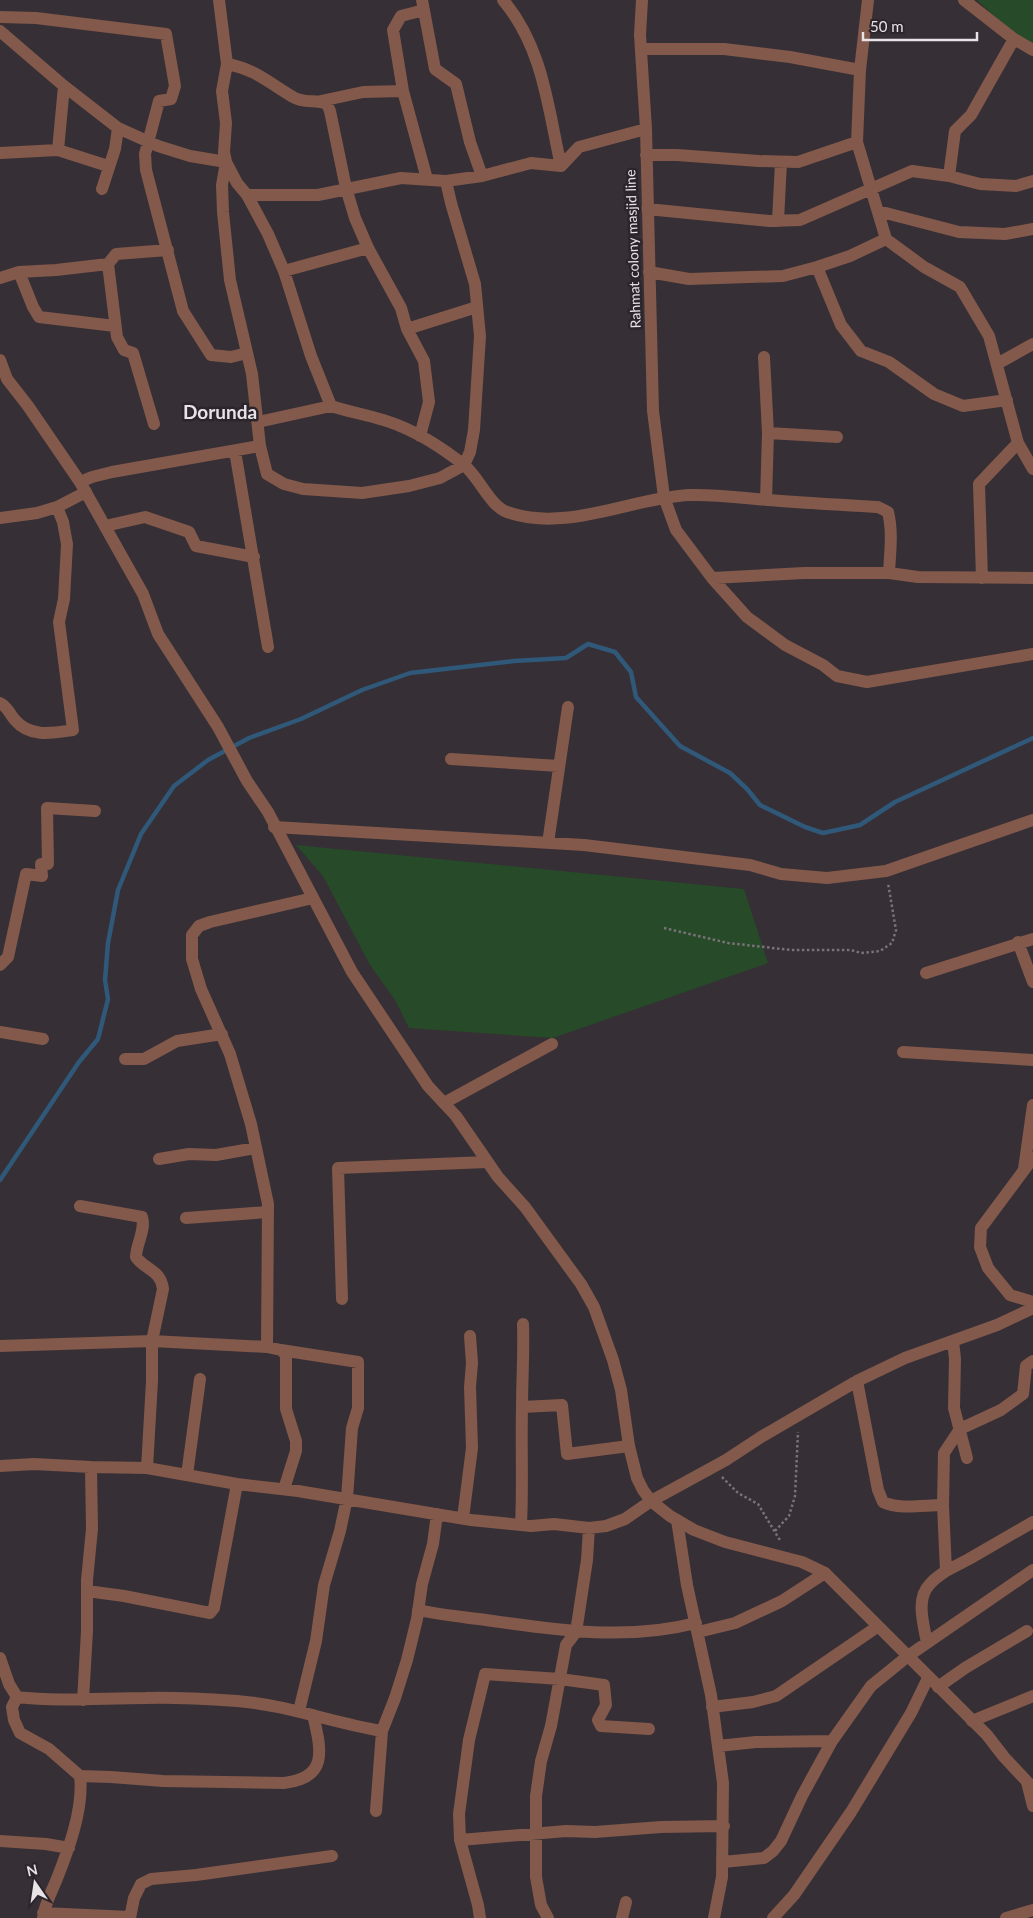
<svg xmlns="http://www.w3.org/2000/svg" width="1033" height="1918" viewBox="0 0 1033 1918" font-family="Lato,sans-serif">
<rect width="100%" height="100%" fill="#362f36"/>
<path fill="#274a29" d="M977,0H1033V46L996,18Z
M296,845L744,889L768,963L553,1038L409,1028L395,1000L370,965L323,876Z"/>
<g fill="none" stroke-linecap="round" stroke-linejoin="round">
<path stroke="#305879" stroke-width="4.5" d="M0,1180L79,1062L98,1039L108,999L105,980L108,943L118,890L141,834L174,786L208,760L249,738L301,719L362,690L410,673L514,661L566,658L588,644L615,652L631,672L636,697L680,746L730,773L747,789L760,805L805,827L823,833L860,825L895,802L1033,738"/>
<path stroke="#797379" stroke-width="2.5" stroke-dasharray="2.5 2.5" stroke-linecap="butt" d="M664,928L728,943L791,950H851L861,953L880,951L892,943L896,930L888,883
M722,1477L738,1493L758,1504L781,1542
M775,1531L789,1516L795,1496L798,1432"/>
<path stroke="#82594a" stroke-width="12" d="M219,0L227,64L222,91L226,123L224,152L226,162L237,183L247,195L268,234L284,271L311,356L331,406C352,413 380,417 400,426C422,435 445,450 464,465C479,477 490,506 507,512C567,533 630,498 689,495C716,494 742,498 769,500C805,503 842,505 878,507L888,512C893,532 890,553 889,573
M422,0L435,69L456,84L470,142L482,176
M503,0C543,47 548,108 561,166
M642,0L640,35L646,129L653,411L664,497L676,530L712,578L747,617L785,645L823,665L837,676L867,682L1033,654
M868,0L860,70L857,142L886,239L924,267L960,287L989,336L1018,443L1033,469
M964,0L1014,39L1033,50
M424,10L401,16L393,30L403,91L427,179
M0,17L36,18L166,34L175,86L171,99L159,101L145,154L146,170L183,311L211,355L231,357L247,353
M0,31L64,86L118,128L158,146L190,156L226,162L222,185L223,212L230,280L252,374L260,446L267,474L284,484L303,489L362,493L409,486L440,478L464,465L470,452L474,430L480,336L475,284L451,203L446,181
M641,49H724L790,57L860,70
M227,64C255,69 269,83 293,97C304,104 316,99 327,104L330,111L346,188L355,218L368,248L401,308L407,329L424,361L429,402L420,436
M321,101L363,92L403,91
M58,150L64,86
M0,153L58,150L108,166
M646,155H677L759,161L798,162L857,142
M949,176L955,131L971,115L1014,39
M102,189L115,149L118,128
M247,195H318L401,178L446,181L482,176L531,163L561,166L579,147L646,129
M647,209L769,221L800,220L912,171L949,176L980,184L1016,186L1033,181
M878,211L959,232L1005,234L1033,229
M778,221L781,162
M108,264L117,337L124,350L133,353L154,424
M817,267L841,325L861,351L889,362L934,394L963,406L1007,400
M284,271L368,248
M19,272L33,307L39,317L115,326
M649,272L689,279L783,276L817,267L850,256L886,239
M0,278L19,272L56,270L108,264L116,254L168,250
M407,329L477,307
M764,357L768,433L766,500
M997,364L1033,344
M258,422L331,406
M768,433L837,437
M235,451L268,647
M80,482L92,477L112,472L260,446
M0,518L37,513L57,507
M105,526L145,517L189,532L196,546L254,557
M712,578L804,573H889L918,577L1033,578
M982,578L979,484L1018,443
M0,703C8,707 9,713 15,720C30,738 53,733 73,730L59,622L64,599L67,544L63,522L57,507L86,492
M451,759L559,766
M274,827L584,845L750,865L781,874L827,878L886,871L1033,820
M548,843L568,707
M1018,942L1033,982
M0,965L8,957L26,874L42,876L41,864H48L47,808L95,811
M926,973L1033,939
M0,1032L43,1039
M903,1052L1033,1060
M125,1059H144L177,1041L222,1034
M444,1103L552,1044
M1033,1158L981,1228L980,1247L988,1268L1010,1295L1033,1302
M159,1159L189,1154L216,1155L256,1148
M1024,1169L1033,1105
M80,1206L142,1217C146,1230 136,1244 136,1257C145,1270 161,1270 163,1289L152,1341V1381L147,1468
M186,1218L268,1212
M342,1299L338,1168L487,1162
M953,1341L955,1359L954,1408L967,1458
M0,1346L152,1341L267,1347
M281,1350L358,1362V1408L352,1428L347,1498L340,1531L324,1585L316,1641L299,1711
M857,1381L878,1490L883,1502C900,1510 924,1505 943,1505
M522,1407L562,1405L567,1454L629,1446
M0,1466L34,1464L91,1467L147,1468L237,1484L298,1491L471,1520L531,1526L554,1524L589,1528L606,1526L625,1519L651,1501L726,1460L761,1437L857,1381L905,1358L997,1325L1033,1308
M187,1475L200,1379
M284,1489L296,1451V1441L286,1409V1355L281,1350L267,1347L268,1204L251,1124L230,1054L201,989L192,959V935L199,926L210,922L313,898
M463,1518L472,1448L470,1387L472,1363L470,1336
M677,1520L687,1585L711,1695L723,1783L722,1877L714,1918
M521,1525C523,1486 521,1448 522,1409C522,1380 524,1352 523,1324
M946,1571L969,1559L1033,1522
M87,1591L124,1596L210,1613L214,1608L237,1484
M418,1610C441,1615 464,1617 486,1620C556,1630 626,1641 696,1623
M698,1632L735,1623L782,1601L825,1573
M927,1643C924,1625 915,1599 930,1584C934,1579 940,1575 946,1571L943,1505L944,1453L960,1429L1001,1410L1023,1394L1026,1366L1033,1361
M0,1658L9,1684L17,1697
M938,1687L965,1668L1027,1631
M17,1697C60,1702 102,1698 146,1698C176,1697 207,1699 237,1701C287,1705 333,1723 382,1731
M17,1697L12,1707L14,1720L20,1733L49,1749L80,1776C84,1809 68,1851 56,1881C51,1893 44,1906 43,1918
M83,1700L87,1631V1580L92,1529L91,1467
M712,1707L753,1702L776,1696L877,1627
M972,1721L1033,1696
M718,1746L756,1742L832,1741
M80,1776L111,1777L163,1781L284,1783C329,1778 321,1749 313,1715
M1027,1782L1033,1806
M376,1811L382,1731L395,1698L407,1660L417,1619L422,1584L433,1544L437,1514
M460,1840L566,1831L595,1832L661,1827L724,1826
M0,1841L46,1844L69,1848
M723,1862L764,1858L773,1851L781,1841L802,1796L832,1741L871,1686L908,1656L1033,1570
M43,1913L130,1917
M130,1918L134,1898L141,1884L151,1879L196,1875L332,1856
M480,1918L478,1905L460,1840L459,1814L469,1740L485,1674L560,1679L604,1685L606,1705L598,1720L601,1726L649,1729
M548,1918L541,1905L536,1877V1796L541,1761L551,1726L566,1645L576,1632L587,1560L589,1528
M622,1918L626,1902
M773,1918L794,1895L851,1812L911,1713L928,1678
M1006,1918L1033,1910"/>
<path stroke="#82594a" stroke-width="12" d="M0,360L7,379L28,406L80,482L143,594L158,634L218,727L247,781L268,812L352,972L428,1086L456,1116L498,1177L525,1207L581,1284L594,1307L613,1360L621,1390L629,1446L637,1478L643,1490L651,1501L670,1516L694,1530L725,1542L802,1562L825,1573L987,1735L1004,1757L1033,1788"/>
</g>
<g text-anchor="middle" stroke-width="5" stroke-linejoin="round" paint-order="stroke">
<g font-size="14" fill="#e8e3e7" stroke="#2c252c">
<text transform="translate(633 249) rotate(-92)" y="5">Rahmat colony masjid line</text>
</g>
<g font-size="19" font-weight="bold" fill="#e8e3e7" stroke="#2c252c">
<text x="220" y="419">Dorunda</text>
</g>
</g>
<g transform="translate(35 1883) rotate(347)" stroke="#2c252c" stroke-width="4" paint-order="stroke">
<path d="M0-4L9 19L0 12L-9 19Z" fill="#e8e3e7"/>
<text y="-8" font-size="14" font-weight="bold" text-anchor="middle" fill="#e8e3e7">N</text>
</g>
<path d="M863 32v8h114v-8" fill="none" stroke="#e8e3e7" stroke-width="2.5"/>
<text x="870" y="32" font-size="15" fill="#e8e3e7" stroke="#2c252c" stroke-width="4" paint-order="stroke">50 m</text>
</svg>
